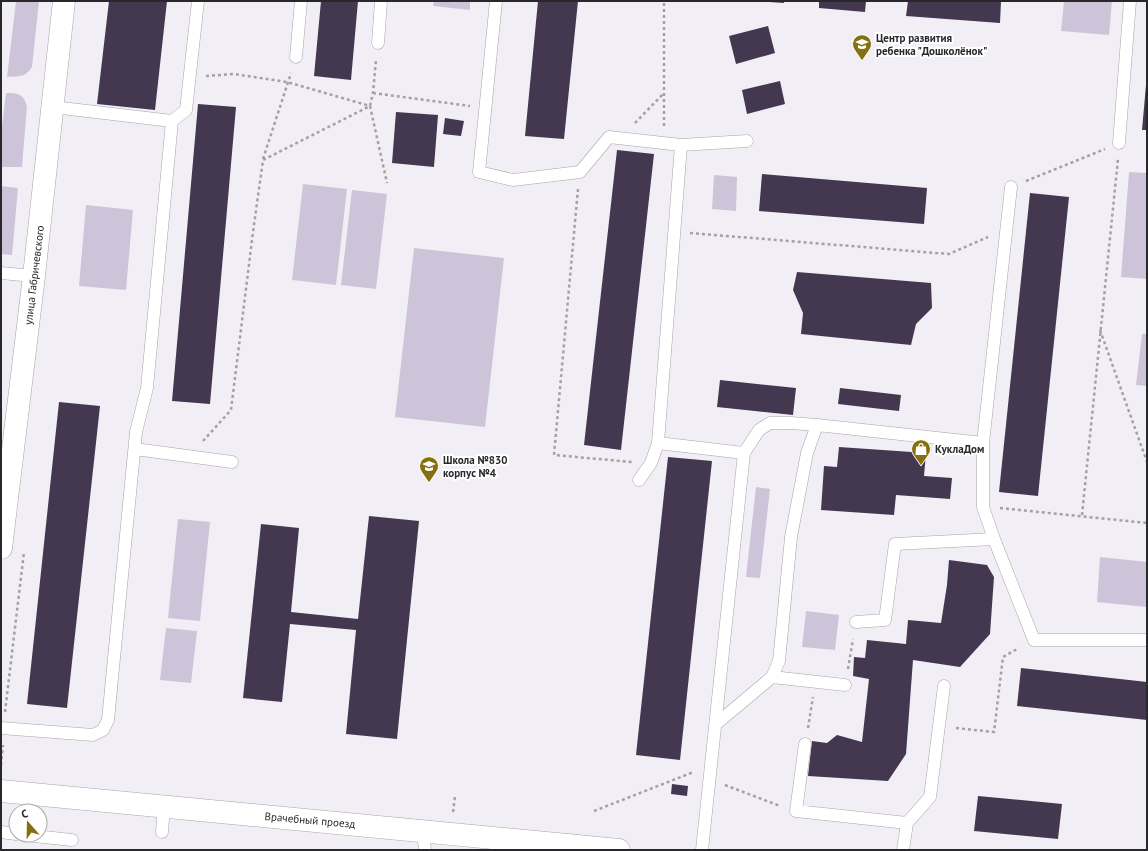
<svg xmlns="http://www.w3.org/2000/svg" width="1148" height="851" viewBox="0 0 1148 851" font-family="'PT Sans',sans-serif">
<rect width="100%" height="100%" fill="#f1eff5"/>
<path fill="#cdc4d9" d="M16,1H39L32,67C25,78 19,76 7,77Z
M434,1H470V10L433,6Z
M1064,1H1112L1109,35L1061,31Z
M6,93C19,93 23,94 27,106L22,167H1V135Z
M1129,172L1147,173V279L1121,277Z
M714,175L737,177L736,211L712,209Z
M303,184L347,189L336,285L292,280Z
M1,186L18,188L12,255L1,254Z
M352,190L387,194L376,289L341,285Z
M86,205L133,210L126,290L79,286Z
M414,248L504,258L485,427L395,417Z
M1142,334H1147V386L1136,385Z
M756,487L770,489L760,578L746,577Z
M178,519L210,522L200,621L168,618Z
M1100,557L1147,562V607L1097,602Z
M806,611L839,615L835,650L802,647Z
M166,628L197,631L191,683L160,680Z"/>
<path fill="#433850" d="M109,1H167L155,110L97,104Z
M321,1H358L351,80L314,76Z
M538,1H578L564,139L525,136Z
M769,1H784V3L769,2Z
M819,1H866L865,12L819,8Z
M908,1H1001L1000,23L906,16Z
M768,26L775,53L736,64L729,36Z
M780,81L785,104L747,114L742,90Z
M1146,85H1147V130H1142Z
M198,104L236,107L210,404L172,401Z
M396,112L438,115L434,167L392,163Z
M445,118L464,121L461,136L443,134Z
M617,150L654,154L621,450L584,445Z
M762,174L927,188L924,224L759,211Z
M1030,193L1069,197L1038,496L999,492Z
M797,272L931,283L932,308L916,324L911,345L801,334L803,313L793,290Z
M720,380L796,388L793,415L717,407Z
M840,388L901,395L899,411L838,404Z
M59,402L100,406L67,708L27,704Z
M839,447L926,453L924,476L952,478L950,499L896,495L894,515L821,510L824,466L837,467Z
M668,457L712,461L680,760L636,755Z
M369,516L419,521L397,739L346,734L356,630L290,624L282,702L243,698L261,524L299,528L291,612L358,619Z
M949,560L987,565L994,577L990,634L960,667L913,660L906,754L888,781L808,776L812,741L827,743L837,735L862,742L869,679L853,676L854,657L865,658L867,640L906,644L908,620L941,623L947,585Z
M1021,668L1147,682V720L1017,706Z
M672,784L688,786L687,796L671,794Z
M978,796L1062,804L1058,839L974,831Z"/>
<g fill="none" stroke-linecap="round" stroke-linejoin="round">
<g stroke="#a6a4a9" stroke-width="13">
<path id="lane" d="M496,1L479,172L513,180L580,172L609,137L681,145L658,443L744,453
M378,43L381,1
M296,57L301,1
M53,107L172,121L186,110L198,1
M1119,143L1130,1
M681,145L747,141
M1,273L34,276
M817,425L983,443L1011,187
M983,443V507L994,539L1034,640H1147
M135,449L232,462
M639,480L651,463L658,443
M856,622L885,620L895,544L994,539
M772,677L845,685
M1,728L93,735L103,730L108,720L136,432L147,388L172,121
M805,744L796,811L907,823L903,850
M907,823L930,797L944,686
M423,831L425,850
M1,832L16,834
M162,832L164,806
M25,835L72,840
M702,850L744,453L759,430L770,423H791L817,425L807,453L791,537L779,661L772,677L716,724"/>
</g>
<g stroke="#a6a4a9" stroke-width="23">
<path id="street" d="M1,548L34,276L64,1
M1,791L619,850"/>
</g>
<path stroke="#a2a1a5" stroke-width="2.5" stroke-dasharray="3 3" stroke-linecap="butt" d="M206,76L234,74L287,82L370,106L387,183
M373,93L470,106
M635,123L664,93
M664,126V1
M263,159L291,73
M1026,181L1105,149
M578,189L554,455L632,462
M690,233L949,254L988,237
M1100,330L1147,462
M203,441L231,410L253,232L263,160L370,106L373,93L376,60
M1000,508L1147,523
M1082,515L1118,159
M848,669L853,639
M5,712L24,552
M808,728L813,697
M956,728L994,732L1003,657L1019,648
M1,765L3,745
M725,785L780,806
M594,811L691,773L694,774
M453,812L455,796"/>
<use href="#lane" stroke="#fff" stroke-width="12"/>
<use href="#street" stroke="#fff" stroke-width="22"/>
</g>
<defs>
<g id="school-pin" transform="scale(1)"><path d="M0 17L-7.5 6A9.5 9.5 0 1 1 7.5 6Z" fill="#856f0f" stroke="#fff"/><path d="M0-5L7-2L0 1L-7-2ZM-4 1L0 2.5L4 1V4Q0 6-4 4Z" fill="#fff"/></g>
<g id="shop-pin" transform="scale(1)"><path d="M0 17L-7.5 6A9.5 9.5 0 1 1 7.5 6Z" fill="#856f0f" stroke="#fff"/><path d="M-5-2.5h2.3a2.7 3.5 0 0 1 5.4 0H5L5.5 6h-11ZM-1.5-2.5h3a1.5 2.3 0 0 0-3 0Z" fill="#fff"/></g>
</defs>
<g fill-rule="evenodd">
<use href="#school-pin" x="862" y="44"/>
<use href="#shop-pin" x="921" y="449"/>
<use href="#school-pin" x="429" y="466"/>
</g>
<g text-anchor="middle" stroke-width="4" stroke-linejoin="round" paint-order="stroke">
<g font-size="11" font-weight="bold" fill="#282729" stroke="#fff" text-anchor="start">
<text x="876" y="42">Центр развития<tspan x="876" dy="13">ребенка "Дошколёнок"</tspan></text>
<text x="935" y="453">КуклаДом</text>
<text x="443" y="464">Школа №830<tspan x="443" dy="13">корпус №4</tspan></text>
</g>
<g font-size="11" fill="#282729" stroke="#fff">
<text transform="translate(34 275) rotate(-83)" y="4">улица Габричевского</text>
<text transform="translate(310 820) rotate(5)" y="4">Врачебный проезд</text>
</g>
</g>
<rect width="1148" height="851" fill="none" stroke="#282729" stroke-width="4"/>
<g transform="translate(28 823) rotate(340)"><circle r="19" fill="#ffffff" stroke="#a9a9a9"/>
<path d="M0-3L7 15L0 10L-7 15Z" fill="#856f0f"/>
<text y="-6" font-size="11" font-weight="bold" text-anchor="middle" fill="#282729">С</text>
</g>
</svg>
